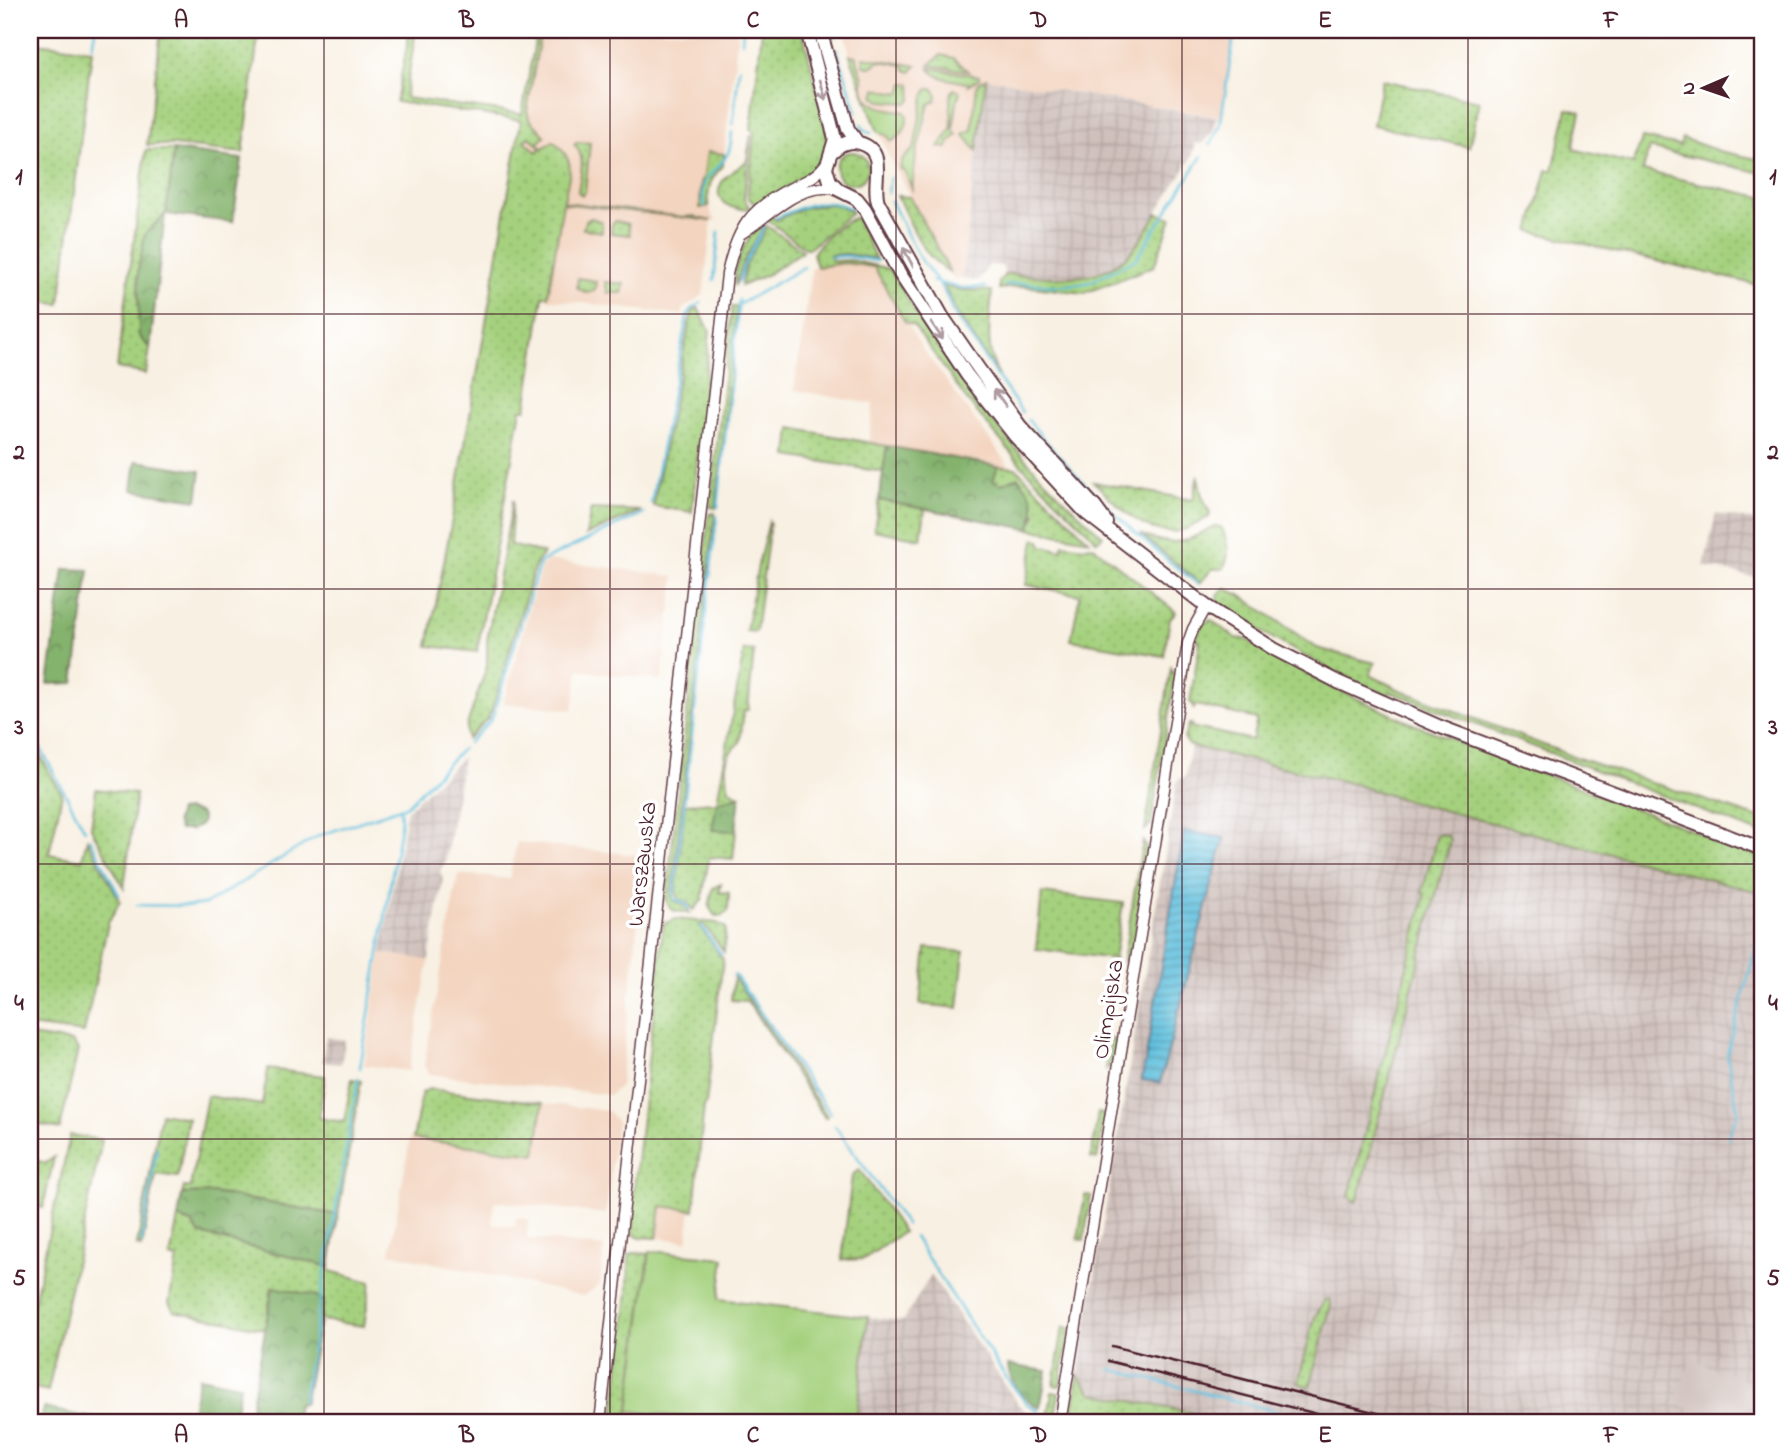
<svg xmlns="http://www.w3.org/2000/svg" width="1792" height="1453" viewBox="0 0 1792 1453" font-family="'Indie Flower',sans-serif">
<defs>
<pattern id="industrial-grid" width="8" height="8" patternUnits="userSpaceOnUse" patternTransform="scale(1.75)"><rect width="8" height="8" fill="#cfc0bb"/><path d="M0 4h8M4 0v8" fill="none" stroke="#b3a5a1"/></pattern>
<pattern id="grass-dots" width="8" height="8" patternUnits="userSpaceOnUse" patternTransform="scale(1.75)"><rect width="8" height="8" fill="#a5d17e"/><path d="M2 2h.1M6 6h.1" fill="none" stroke="#90b36d" stroke-width="1.8" stroke-linecap="round"/></pattern>
<pattern id="forest-crowns" width="20" height="18" patternUnits="userSpaceOnUse" patternTransform="scale(1.75)"><rect width="20" height="18" fill="#84b36d"/><path d="M2 6a3 3 0 1 1 6 0M12 15a3 3 0 1 1 6 0" fill="none" stroke="#6e915a"/></pattern>
<pattern id="water-rules" width="6" height="5" patternUnits="userSpaceOnUse" patternTransform="scale(1.75)"><rect width="6" height="5" fill="#5ebfdd"/><path d="M0 2.5h6" fill="none" stroke="#509bb3"/></pattern>
</defs>
<rect width="100%" height="100%" fill="#fff"/>
<filter id="ink" filterUnits="userSpaceOnUse"><feTurbulence type="fractalNoise" baseFrequency=".0143" numOctaves="2"/><feDisplacementMap in="SourceGraphic" scale="14" xChannelSelector="R" yChannelSelector="G"/><feConvolveMatrix kernelMatrix="1 2 1 2 8 2 1 2 1" color-interpolation-filters="sRGB"/></filter>
<filter id="wash" filterUnits="userSpaceOnUse"><feTurbulence type="fractalNoise" baseFrequency=".00686" numOctaves="4" result="noise"/><feDisplacementMap in="SourceGraphic" scale="28" xChannelSelector="R" yChannelSelector="G"/><feGaussianBlur stdDeviation="1.57" result="paint"/><feColorMatrix in="noise" values="0 0 0 0 0 0 0 0 0 0 0 0 0 0 0 0 0 1.4 0 .05"/><feComposite in="paint" operator="in"/></filter>
<g filter="url(#wash)">
<rect width="100%" height="100%" fill="#f8f0e2"/>
<path fill="#f3d4bf" d="M537,30H738L723,166L712,179L707,193L712,216L717,220L712,221L703,295L683,309V315L548,299L569,161L515,153Z
M844,30H1235L1221,117L986,78L962,279H954L889,157L852,64Z
M845,263L874,267L922,348L1010,467L869,442L873,404L794,390L812,268Z
M547,560L675,576L662,681L579,670L573,710L503,703L541,567Z
M517,842L645,856L620,1086L610,1095L430,1074L424,1066L458,874L509,879Z
M381,953L429,960L409,1071L364,1065Z
M543,1103L608,1111L617,1122L606,1214L495,1201L492,1223L515,1227L516,1217L528,1219L527,1238L604,1247L600,1285L583,1296L390,1253L410,1139L536,1154Z
M661,1206L691,1209L687,1241L657,1238Z
M629,1411L731,1423H627Z"/>
<path fill="url(#industrial-grid)" d="M986,78L1217,117L1214,130L1202,144L1196,143L1192,157L1138,242L1123,260L1108,268L1076,277L1005,274L1002,266L989,265L979,281L962,279Z
M1716,514L1762,522V579L1704,566Z
M1191,747L1350,783L1411,802L1762,893V1423H1245L1091,1393L1078,1375L1177,781L1180,778H1185Z
M463,757L445,864L441,867L440,874L443,878L429,960L381,953L407,810Z
M326,1037L345,1040L341,1064L322,1062Z
M931,1275L1018,1404L1038,1423H856L868,1317L903,1321Z"/>
<path fill="#cfc0bb" d="M1691,1359L1757,1384L1742,1423H1726L1674,1403Z"/>
<path fill="url(#grass-dots)" stroke="#787854" stroke-width="2" d="M161,30H259L243,153L174,145H147Z
M410,30H416L405,98L522,114L537,30H541L527,111L529,118L545,136L537,144L530,137L524,140L537,152L540,149L538,145L543,148L553,141C579,163 568,173 564,202L683,217L696,216L697,218L712,221L563,203L548,296H543L526,409H521L477,652L428,646L451,525L521,120L396,102Z
M762,30H802L829,136L828,144L818,166L808,176L755,205L748,197V193L754,133L751,129Z
M30,42L92,50L60,304L30,301Z
M941,55L954,58L968,71L929,65Z
M1382,80L1479,101L1469,147L1373,125Z
M1567,109L1581,112L1573,149L1633,164L1642,138L1680,146L1682,138L1719,151L1762,160V173L1649,148L1643,171L1762,197V286L1530,231L1547,170H1553Z
M751,134L744,199L750,208C734,212 710,202 722,182C728,172 740,169 747,160Z
M576,142L590,143L585,192L582,195L578,192C580,175 587,158 574,144Z
M146,150H174L166,214L145,234L139,336L150,348L146,374L117,368Z
M707,152L724,154L723,166C711,177 706,189 709,206L700,208L701,183L704,175Z
M836 168a16 16 0 1 1 32 0a16 16 0 1 1-32 0Z
M897,196L910,197L950,272C922,258 911,223 897,196Z
M829,204L839,205L852,212L810,248H805L766,219L772,216L776,220L803,208Z
M1157,213L1172,218L1154,266L1085,293L1024,286L999,289V282L1005,274C1042,276 1089,285 1121,261C1137,249 1147,229 1157,213Z
M856,217L876,259L847,254L830,255L832,261L850,260L890,269C910,302 930,337 953,369C996,430 1047,486 1103,536L1097,541L1023,467L966,399L914,326L905,322L874,267L845,263L817,267L813,254C822,239 840,224 856,217Z
M591,218L602,222V232L583,229L586,220Z
M616,221L628,224L630,235L611,233L612,224Z
M762,224L764,225L743,263L735,286C732,263 746,239 762,224Z
M767,226L802,250L801,252L768,274L741,286L745,266Z
M578,278L596,281L595,289C590,294 582,292 577,287Z
M605,282L624,284L622,293H608Z
M942,286L960,290L992,291C990,321 984,349 999,376L954,309L952,301Z
M732,307H737L716,508L710,507Z
M698,308L710,331L692,512L653,506L689,324L693,311Z
M791,428L887,446L883,472L788,456Z
M998,466L1016,468L1089,540L1029,529L1036,514L993,480Z
M1198,475L1201,493L1210,513L1209,517C1198,523 1186,531 1173,532C1140,533 1115,502 1094,482L1193,500Z
M513,500L510,545L543,553L534,569L492,710L487,719L467,739L466,731L468,722L487,666V640Z
M879,500L925,509L921,539L874,530Z
M591,509L641,511L586,535Z
M715,513L672,892L673,900L684,905L690,913L672,910L666,901L709,514Z
M769,521L770,523L756,632L746,631L758,565Z
M1217,526L1222,528C1228,543 1231,554 1223,569H1212L1200,583L1140,534C1159,542 1176,546 1196,536C1203,532 1209,528 1217,526Z
M1035,539L1040,540L1042,546L1062,550L1063,544L1085,547L1093,546L1176,612L1170,618L1164,656L1071,640L1080,595L1026,585Z
M1224,588L1240,595L1317,648L1375,663L1370,675L1398,689L1572,756L1762,819V834L1391,692L1388,695C1328,671 1272,640 1218,604L1217,597Z
M1211,620L1236,638L1245,639L1323,683L1413,724L1762,857V893L1411,802L1350,783L1190,746L1184,738L1189,724H1192L1191,727L1252,740L1257,719L1196,705L1193,710L1194,706L1190,702L1200,642L1196,640L1202,624Z
M744,650L754,651L748,710H744L740,742C723,756 724,768 729,789L740,796L717,802L713,830L736,831L733,859L709,857L702,900L694,910L686,901L679,900L676,891L685,804L717,802Z
M1171,668L1175,677L1151,824L1145,830Z
M30,738L62,794L49,854L82,860L87,839L120,901L108,923L84,1033L30,1026Z
M96,789L136,794L124,888L91,828Z
M1440,834L1448,836L1450,840L1358,1199L1355,1202L1349,1196L1425,895L1422,893L1437,835Z
M1143,841L1148,851L1131,955L1123,961Z
M721,884L719,892L729,893L728,911L722,916H715L709,907L713,888Z
M1042,893L1123,903L1114,959L1036,949Z
M676,919L717,923L726,928L724,952L704,925H699L723,959L706,1104L704,1106L694,1210L661,1206L657,1238L640,1237L633,1234L634,1208L632,1207L663,928L664,924Z
M926,948L964,952L958,1008L920,1004Z
M734,977L827,1116L825,1118L747,1001L731,1000Z
M30,1036L72,1042L78,1050L60,1129L30,1123Z
M1110,1039L1117,1040L1113,1064L1106,1069Z
M268,1069L325,1076L319,1118L344,1122L352,1079L361,1081L338,1215L213,1193L182,1194L184,1187L190,1188L207,1096L262,1105Z
M429,1089L543,1103L536,1154L413,1139L422,1093Z
M161,1113L188,1118L178,1177L156,1174L142,1247L137,1246Z
M1098,1113L1105,1114L1097,1159L1091,1158Z
M70,1135L102,1140L48,1391L30,1387V1321Z
M54,1157L43,1208L30,1205V1159L46,1163Z
M859,1169L903,1232L864,1259L842,1260L852,1176Z
M1085,1195L1091,1196L1084,1240L1078,1239Z
M178,1218L192,1223L199,1234L330,1267V1271L371,1282L364,1326L321,1320L324,1300L272,1287L265,1329L174,1311L169,1303L177,1259L170,1257Z
M633,1253L649,1254L627,1423H613L628,1292L629,1255Z
M1326,1299L1330,1300L1331,1305L1310,1387L1298,1383L1315,1317Z
M1063,1327L1070,1328L1060,1386L1054,1385Z
M1078,1375L1092,1393L1244,1423H1071Z
M1052,1392L1059,1393L1054,1423H1047Z"/>
<path fill="url(#forest-crowns)" stroke="#67694c" stroke-width="2" d="M174,150L242,159L233,222L165,214L150,348L139,336L138,271L145,234L166,213Z
M887,446L998,466L993,480L1001,484L1018,477C1034,495 1039,505 1029,529L879,500Z
M136,461L201,471L197,500L132,490Z
M64,569L89,570L74,683L48,684Z
M740,796L736,831L712,830L717,802Z
M187,810L199,813L202,817L201,824L192,830H179L176,821L179,811Z
M213,1193L338,1215L330,1267L199,1234L192,1223L178,1218L182,1194Z
M273,1287L317,1296L324,1301L304,1404H298L295,1423L249,1418Z
M1008,1365L1047,1371L1040,1408C1024,1400 1009,1383 1008,1365Z
M199,1377L240,1385L234,1423L190,1421Z
M44,1408L114,1423H40Z"/>
<path fill="#a5d17e" stroke="#787854" stroke-width="2" d="M850,55L857,56C857,66 861,69 863,78C863,81 863,85 863,89C868,110 888,108 905,112L907,116C908,128 901,136 891,142L888,136L878,132Z
M863,57L917,66L911,72L906,70L903,65L881,61C874,63 870,72 863,64Z
M929,68L979,76L980,78L968,85V83C954,80 937,80 929,68Z
M986,78L977,151L963,134L972,130L977,84Z
M904,83L911,84L912,99L907,103L881,101L874,97L876,89L901,93Z
M933,88L937,95L936,101L929,104L916,155L912,189L905,172L900,169L902,160L914,148L924,96L928,89Z
M954,89L960,92V96H958L953,130L957,135L949,142L948,148L939,147C942,141 949,135 951,128C955,114 945,100 954,89Z
M650,1251L724,1258L719,1299L868,1317L856,1423H731L629,1411Z"/>
<path fill="url(#water-rules)" stroke="#546f84" stroke-width="2" d="M1184,831L1224,838L1160,1083L1142,1080Z"/>
<g fill="none" stroke-linecap="round" stroke-linejoin="round">
<path stroke="#5ebfdd" stroke-width="2.5" d="M832,30L834,37
M742,42L743,30
M92,47L95,30
M837,49L857,112
M733,124L739,68
M861,124L864,130L871,133
M1210,145L1220,126L1235,30
M888,193L890,178
M891,201C902,221 911,246 925,265C935,278 948,294 952,311L1022,412
M705,206C696,176 715,175 727,155C731,149 731,140 732,132
M776,218C800,207 825,195 851,209
M831,257L847,256L877,261
M714,280L719,232
M932,281L961,288L986,287
M739,282L743,267L764,227
M1005,285L1021,283L1058,286L1088,283L1136,259L1202,156
M740,304L804,267
M1028,420C1079,482 1134,536 1198,584
M651,503L687,318L691,309L701,303
M718,507L739,300
M30,729L85,830
M468,743L489,722L494,713L538,568L542,561L644,513
M90,838L119,895
M137,905L190,906L206,904L318,836L406,806L462,749
M690,909L685,903L674,899V893L717,516
M701,926L721,954
M735,975L830,1113
M360,1068L401,821L400,809
M835,1126L906,1225
M1728,1138L1738,1112L1727,1055L1762,926
M914,1237L1005,1376L1027,1404L1039,1411
M141,1244L157,1148
M1110,1369L1322,1423
M303,1401L358,1079
M1073,1417L1100,1423"/>
</g>
</g>
<g filter="url(#ink)">
<g fill="none" stroke-linecap="round" stroke-linejoin="round">
<g stroke="#643e46" stroke-width="13">
<path id="tertiary" d="M742,233C770,215 802,179 839,190
M600,1423L727,274C737,228 750,208 793,187C806,181 819,175 827,162
M1060,1423L1188,643L1193,629L1206,606"/>
</g>
<g stroke="#643e46" stroke-width="16">
<path id="primary" d="M807,30L835,139L826,168L830,181L839,190L857,199L865,209L900,274L967,375L1015,436L1086,513L1206,606L1274,649L1338,682L1438,726L1762,849
M820,30L848,129L857,142
M833,151C840,144 849,140 859,143C889,151 871,182 878,202L942,316L978,368L1020,426L1095,507L1106,522"/>
</g>
<use href="#tertiary" stroke="#fff" stroke-width="10"/>
<use href="#primary" stroke="#fff" stroke-width="12"/>
<path stroke="#4a1f2b" stroke-width="2.5" d="M1112,1346L1417,1423
M1108,1361L1353,1423
M1344,1414L1368,1423"/>
</g>
<defs><path id="oneway-shaft" d="M-6 0H5M1.5-3L5.5 0L1.5 3" fill="none" stroke-width="1.6" stroke-linecap="round" stroke-linejoin="round" transform="scale(1.75)"/></defs>
<g stroke="#ae9aa0">
<use href="#oneway-shaft" transform="translate(823 90) rotate(74)"/>
<use href="#oneway-shaft" transform="translate(908 257) rotate(-118)"/>
<use href="#oneway-shaft" transform="translate(937 331) rotate(56)"/>
<use href="#oneway-shaft" transform="translate(1000 398) rotate(-126)"/>
</g>
</g>
<path fill="none" stroke="#4a1f2b" stroke-width="2" stroke-opacity="0.55" d="M324,30V1423M610,30V1423M896,30V1423M1182,30V1423M1468,30V1423M30,314H1762M30,589H1762M30,864H1762M30,1139H1762"/>
<g text-anchor="middle" stroke-width="7" stroke-linejoin="round" paint-order="stroke">
<g font-size="24" fill="#4a1f2b" stroke="#fff">
<text transform="translate(641 864) rotate(-84)" y="8">Warszawska</text>
<text transform="translate(1107 1009) rotate(-81)" y="8">Olimpijska</text>
</g>
</g>
<rect width="1792" height="1453" fill="none" stroke="#fff" stroke-width="77"/>
<g transform="translate(1704 88) rotate(268)" stroke="#ffffff" stroke-width="5" paint-order="stroke">
<path d="M0-5L12 26L0 18L-12 26Z" fill="#4a1f2b"/>
<text y="-10" font-size="19" font-weight="bold" text-anchor="middle" fill="#4a1f2b">N</text>
</g>
<rect x="38" y="38" width="1716" height="1376" fill="none" stroke="#4a1f2b" stroke-width="2.5"/>
<g font-size="23" text-anchor="middle" font-weight="bold" fill="#4a1f2b">
<text x="181" y="27">A</text>
<text x="467" y="27">B</text>
<text x="753" y="27">C</text>
<text x="1039" y="27">D</text>
<text x="1325" y="27">E</text>
<text x="1611" y="27">F</text>
<text x="19" y="184">1</text>
<text x="1773" y="184">1</text>
<text x="19" y="459">2</text>
<text x="1773" y="459">2</text>
<text x="19" y="734">3</text>
<text x="1773" y="734">3</text>
<text x="19" y="1010">4</text>
<text x="1773" y="1010">4</text>
<text x="19" y="1285">5</text>
<text x="1773" y="1285">5</text>
<text x="181" y="1442">A</text>
<text x="467" y="1442">B</text>
<text x="753" y="1442">C</text>
<text x="1039" y="1442">D</text>
<text x="1325" y="1442">E</text>
<text x="1611" y="1442">F</text>
</g>
</svg>
